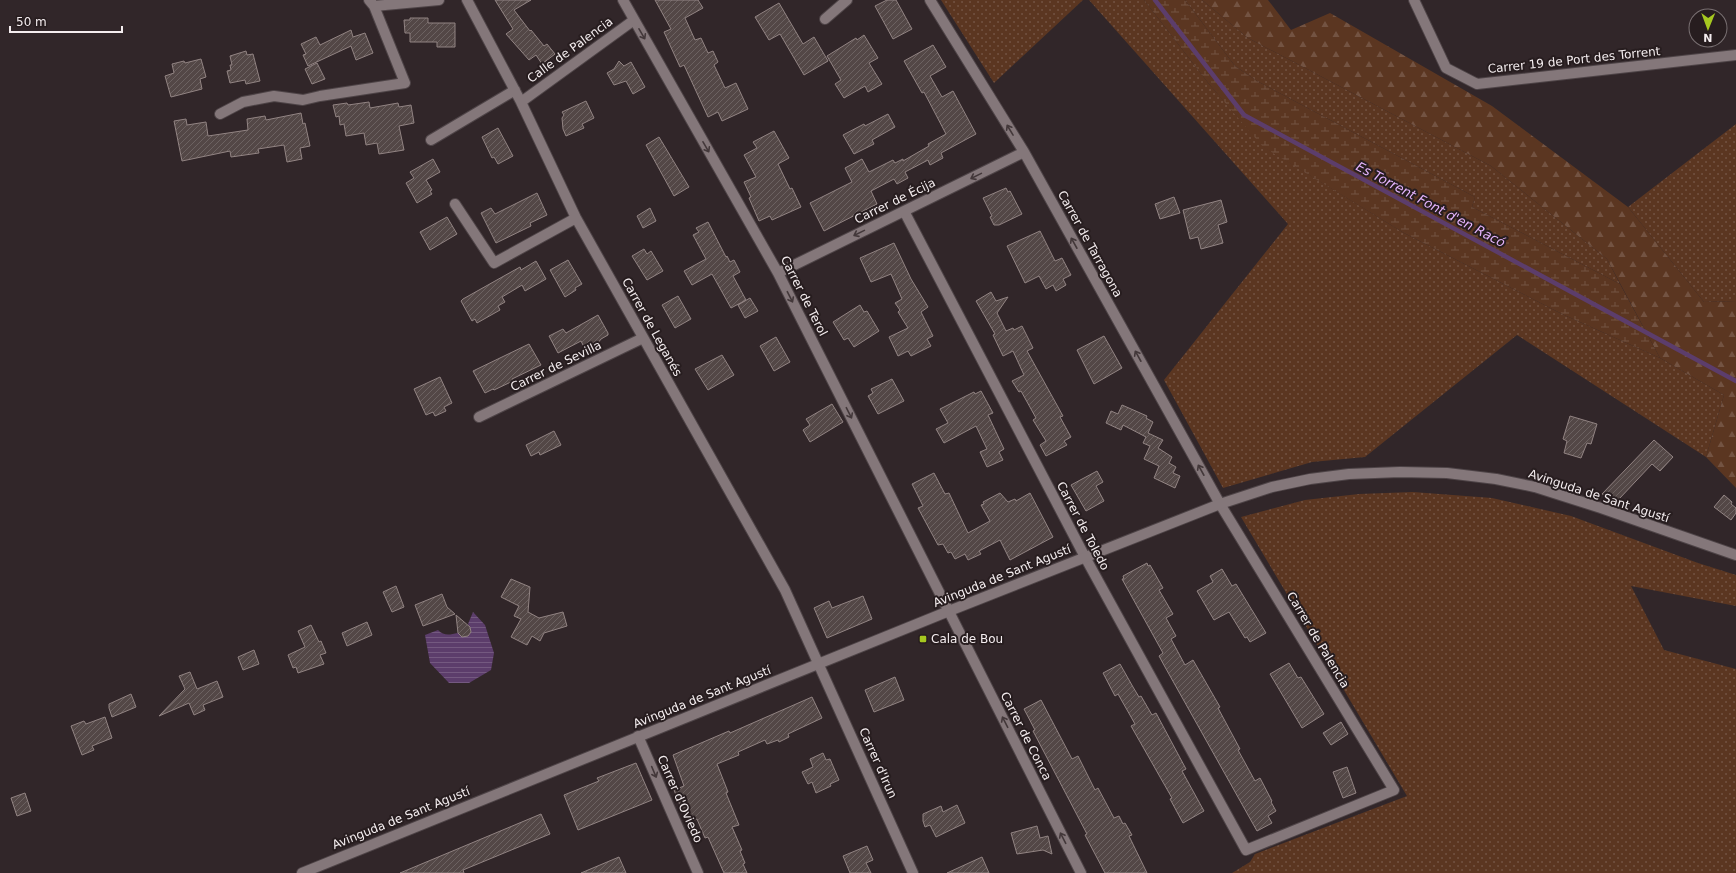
<svg xmlns="http://www.w3.org/2000/svg" width="1736" height="873" viewBox="0 0 1736 873" font-family="'DejaVu Sans',sans-serif">
<defs>
<pattern id="grass-dots" width="8" height="8" patternUnits="userSpaceOnUse"><rect width="8" height="8" fill="#5b3621"/><path d="M2 2h.1M6 6h.1" fill="none" stroke="#735342" stroke-width="1.8" stroke-linecap="round"/></pattern>
<pattern id="forest-firs" width="22" height="20" patternUnits="userSpaceOnUse"><rect width="22" height="20" fill="#5b3621"/><path d="M5 1l3.5 6h-7zM16 11l3.5 6h-7z" fill="#735342"/></pattern>
<pattern id="wetland-marsh" width="20" height="14" patternUnits="userSpaceOnUse"><rect width="20" height="14" fill="#5b3621"/><path d="M1 5h8M5 5V1M11 12h8M15 12V8" fill="none" stroke="#735342"/></pattern>
<pattern id="water-rules" width="6" height="5" patternUnits="userSpaceOnUse"><rect width="6" height="5" fill="#5c3d6b"/><path d="M0 2.5h6" fill="none" stroke="#745980"/></pattern>
<pattern id="building-hatch" width="6" height="6" patternUnits="userSpaceOnUse"><rect width="6" height="6" fill="#534746"/><path d="M-1 1l2-2M0 6l6-6M5 7l2-2" fill="none" stroke="#6c6261"/></pattern>
</defs>
<rect width="100%" height="100%" fill="#312629"/>
<path fill="url(#grass-dots)" d="M941,0H1083L994,83Z
M1089,0H1144L1209,84L1264,147L1404,233L1562,314L1660,358L1724,395L1706,457L1517,335L1365,457L1312,462L1223,488L1164,380L1288,224Z
M1185,0H1202L1248,38L1491,166L1607,259L1620,284L1472,207L1475,197L1257,81L1235,66Z
M1736,124V301L1704,302L1628,207Z
M1413,492L1492,498L1571,516L1698,563L1736,575V606L1631,586L1664,650L1736,669V873H1232L1250,862L1255,854L1407,796L1241,517L1305,500L1359,494Z"/>
<path fill="url(#forest-firs)" d="M1202,0H1268L1291,30L1330,13L1492,106L1628,207L1704,302L1736,301V488L1706,457L1724,395L1660,358L1607,259L1491,166L1248,38Z"/>
<path fill="url(#wetland-marsh)" d="M1144,0H1185L1235,66L1257,81L1475,197L1472,207L1620,284L1660,358L1562,314L1404,233L1263,147L1209,84Z"/>
<path fill="url(#water-rules)" d="M473,612L485,625L494,653L491,670L469,683H449L430,663L425,635L438,630C444,636 449,635 458,633L462,637L467,636L471,632L470,627L468,624Z"/>
<g fill="none" stroke-linecap="round" stroke-linejoin="round">
<path stroke="#5c3d6b" stroke-width="4.5" d="M1155,0L1244,115L1736,381"/>
</g>
<path fill="url(#building-hatch)" stroke="#928483" d="M495,0H531L514,10L530,31L531,30L544,46L547,44L555,54L542,64L536,55L529,60L506,34L513,29Z
M655,0H698L703,8L685,18L695,40L701,38L708,53L713,51L718,62L714,65L725,88L736,83L748,109L722,121L718,112L708,117L684,65L680,67L664,32L671,29Z
M887,0H896L912,29L893,39L875,6Z
M779,3L803,44L814,37L828,61L804,75L780,34L769,40L755,17Z
M410,18H428V23H455V47H437V42H410V33H405L404,20H410Z
M351,30L353,37L365,33L373,53L356,60L351,46L308,66L303,55L306,54L301,44L316,37L320,45Z
M864,35L878,58L869,63L882,84L868,92L865,86L844,98L835,84L841,80L827,56L856,38L857,40Z
M933,45L946,67L930,76L942,97L953,91L976,134L941,153L943,158L930,165L928,160L905,172L908,178L897,184L894,179L871,191L877,204L824,231L810,203L852,182L845,168L862,159L869,172L893,160L895,163L903,159V161L929,146L928,144L946,134L924,92L922,93L904,61Z
M246,51L247,55L253,54L260,81L246,84L245,80L230,83L227,71L231,70L230,65H232L230,56Z
M201,59L206,77L200,79L202,89L171,97L165,76L174,73L172,64L184,61L185,63Z
M619,61L624,66L631,62L645,87L633,94L626,81L614,85L607,73L614,69Z
M317,63L325,79L312,84L305,69Z
M586,101L594,118L582,124L584,128L566,136L563,129L562,118L564,115L562,112Z
M369,102L370,108L398,103L399,107L411,105L414,123L399,126L404,150L379,154L377,143L366,145L364,133L346,136L344,124L340,125L339,116L336,117L333,105L347,103L348,105Z
M301,113L303,124L305,123L310,146L300,148L302,159L287,162L284,145L258,149L259,153L231,157L230,151L182,161L174,121L186,119L187,125L206,122L208,136L248,130L247,119L265,116L266,120Z
M888,114L895,127L872,140L874,144L854,154L843,135L864,124L865,126Z
M498,128L513,156L498,164L494,157L492,158L482,137Z
M774,131L789,158L778,164L790,189L792,188L801,207L772,220L770,216L759,221L749,198L751,197L744,182L756,177L744,155L757,148L753,142Z
M659,137L689,187L674,196L646,145Z
M433,159L440,172L426,180L432,190L430,191L432,194L417,203L406,183L414,178L410,172Z
M1006,188L1008,192L1010,191L1022,214L999,225H994L990,217L992,216L983,198Z
M537,193L547,215L530,223L531,226L496,243L481,213L491,208L495,214Z
M1174,197L1180,213L1160,219L1155,204Z
M1221,200L1227,222L1218,225L1223,243L1201,249L1198,237L1190,239L1183,210Z
M650,208L656,221L643,228L637,216Z
M447,217L457,234L430,250L420,232Z
M708,222L726,257L727,256L730,262L734,260L740,272L733,276L746,300L731,308L712,274L692,285L684,271L706,259L693,235L699,232L696,228Z
M1040,231L1055,261L1062,258L1071,275L1063,279L1066,285L1056,291L1053,285L1046,289L1039,276L1025,283L1007,246Z
M894,243L911,279L928,307L921,312L933,336L927,339L931,346L911,356L908,351L898,356L889,337L908,328L898,312L900,310L895,303L902,299L891,274L871,282L860,258Z
M644,249L647,254L651,251L663,271L647,280L632,256Z
M568,260L582,284L575,288L576,290L565,297L550,270Z
M536,261L546,279L525,291L522,285L502,297L505,302L498,306L500,310L477,323L475,319L472,321L461,301L463,299L520,267L521,270Z
M991,292L996,301L1008,297L997,313L1006,331L1013,328L1014,330L1022,326L1033,348L1027,351L1063,416L1060,417L1071,437L1064,441L1067,445L1046,456L1040,445L1046,441L1033,420L1036,418L1021,391L1019,392L1012,381L1024,375L1013,351L1003,356L993,335L995,334L976,301Z
M678,296L691,319L675,328L662,305Z
M750,298L758,311L745,318L738,305Z
M860,305L864,312L867,311L879,331L854,347L848,338L844,340L833,322Z
M598,315L608,333V335L601,339L595,347L590,343L584,347L581,341L558,353L549,336L563,329L566,333Z
M1104,336L1122,368L1094,384L1077,350Z
M776,337L790,362L774,371L760,346Z
M529,344L541,365L512,379L513,381L494,390L493,389L485,393L473,371Z
M722,355L734,375L708,390L695,369Z
M440,377L452,403L444,407L446,411L435,416L433,412L426,415L414,389Z
M892,379L904,401L878,414L868,396L873,393L871,389Z
M981,391L993,413L988,415L1004,449L999,452L1003,460L987,467L980,452L987,449L976,426L944,443L936,429L948,423L940,409L974,392L975,394Z
M832,404L843,422L810,442L803,430L810,425L806,419Z
M1122,405L1147,416L1146,418L1153,422L1148,433L1163,440L1158,448L1172,457L1169,463L1176,467L1173,473L1180,476L1175,488L1154,478L1159,466L1144,459L1150,446L1143,443L1146,437L1123,425L1121,430L1106,423L1111,411L1118,414Z
M1570,416L1597,424L1591,444L1587,443L1581,458L1564,453L1567,441L1563,439Z
M554,431L561,445L540,455L539,452L531,456L526,445Z
M1654,440L1673,457L1660,471L1652,464L1619,499L1602,494Z
M1097,471L1103,482L1096,486L1104,501L1086,511L1071,485Z
M934,473L945,494L949,493L968,533L990,521L981,505L984,504L983,502L1000,493L1008,502L1015,499L1016,501L1030,493L1053,537L1010,560L1000,540L979,551L981,554L968,560L965,554L955,559L951,552L948,553L943,544L938,545L918,508L923,506L912,484Z
M1724,495L1732,502L1731,504L1736,508V513L1731,520L1714,507Z
M1147,563L1148,566L1150,565L1163,588L1159,590L1173,614L1166,618L1176,636L1171,639L1185,665L1193,660L1220,707L1218,708L1240,749L1238,750L1255,781L1260,778L1272,801L1271,802L1276,811L1268,816L1272,823L1257,831L1165,667L1159,656L1163,653L1122,579H1124L1123,576Z
M1222,569L1232,586L1236,584L1266,633L1250,642L1247,637L1245,638L1229,612L1214,620L1197,591L1213,582L1210,576Z
M511,579L530,587L528,612L539,618L563,612L567,626L544,633L540,641L532,636L527,645L511,637L521,619L514,616L519,606L501,597Z
M396,586L404,607L392,612L383,592Z
M442,594L447,607L455,614L423,626L415,605Z
M863,596L872,619L827,638L814,608L829,601L832,608Z
M456,615L470,627L471,632L468,636L462,637L458,633Z
M367,622L372,635L347,646L342,633Z
M311,625L319,642L321,641L326,653L320,655L324,664L298,673L296,667L293,668L288,655L305,647L298,631Z
M254,650L259,664L243,670L238,657Z
M1289,663L1298,678L1301,677L1324,714L1302,728L1270,674Z
M1120,664L1133,687L1139,697L1141,696L1152,715L1156,713L1186,769L1182,771L1204,811L1183,823L1170,799L1172,798L1131,726L1135,724L1118,694L1115,696L1103,673Z
M190,672L197,689L217,681L223,697L203,705L205,710L194,715L189,703L159,716L185,689L179,676Z
M895,677L904,700L874,712L865,690Z
M131,694L136,707L112,717L109,708V704Z
M812,697L822,718L788,734L789,737L779,742L778,740L767,744L765,740L738,752L739,755L717,764L728,792L726,793L739,825L732,827L742,850L740,851L745,863L743,864L747,873H724L708,837L705,838L697,819L687,823L674,790L684,786L673,755L729,731L730,733Z
M1041,700L1072,759L1078,756L1095,790L1098,788L1114,818L1119,816L1123,824L1125,823L1132,835L1129,836L1147,873H1105L1085,835L1087,834L1033,731L1035,730L1024,709Z
M105,717L112,738L92,746L94,750L82,755L71,726L84,721L86,724Z
M1341,722L1348,734L1331,745L1323,733Z
M823,753L826,760L830,759L839,780L830,784L831,786L816,793L812,782L808,784L802,772L813,767L810,759Z
M636,763L652,800L578,830L564,795L599,781L597,778Z
M1347,767L1356,793L1343,798L1333,772Z
M25,793L31,811L17,816L11,798Z
M957,805L965,823L936,837L930,825L925,827L923,821V814L941,806L943,812Z
M541,814L550,834L463,870L464,873H400Z
M1037,826L1040,838L1048,836L1052,854L1043,850L1017,854L1011,833Z
M867,846L873,860L866,863L871,873H850L843,856Z
M619,857L626,873H581Z
M982,857L989,873H947Z"/>
<g fill="none" stroke-linecap="round" stroke-linejoin="round">
<g stroke="#4e4447" stroke-width="12">
<path id="minor" d="M467,0L521,102L576,218L785,590L913,873
M623,0L778,273L1081,873
M1414,0L1446,68L1477,84L1736,55
M374,6L439,0
M825,19L847,0
M521,102L634,20
M220,114L243,102L274,96L303,100L320,96L405,83L374,6L369,0
M431,140L515,90
M455,204L494,263L576,218
M904,211L1085,557L1246,850L1394,790L1220,504L1024,152L930,0
M778,273L1024,152
M479,417L643,338
M638,736L698,873"/>
</g>
<g stroke="#4e4447" stroke-width="12">
<path id="tertiary" d="M302,873L949,611L1220,504L1272,487L1310,479L1349,474L1400,472L1447,473L1496,479L1535,487L1601,508L1736,555"/>
</g>
<use href="#minor" stroke="#84777a" stroke-width="10"/>
<use href="#tertiary" stroke="#84777a" stroke-width="10"/>
</g>
<defs><path id="oneway-shaft" d="M-6 0H5M1.5-3L5.5 0L1.5 3" fill="none" stroke-width="1.6" stroke-linecap="round" stroke-linejoin="round"/></defs>
<g stroke="#43383a">
<use href="#oneway-shaft" transform="translate(642 34) rotate(60)"/>
<use href="#oneway-shaft" transform="translate(1010 130) rotate(-121)"/>
<use href="#oneway-shaft" transform="translate(706 147) rotate(60)"/>
<use href="#oneway-shaft" transform="translate(976 176) rotate(154)"/>
<use href="#oneway-shaft" transform="translate(859 233) rotate(154)"/>
<use href="#oneway-shaft" transform="translate(1074 243) rotate(-119)"/>
<use href="#oneway-shaft" transform="translate(790 297) rotate(63)"/>
<use href="#oneway-shaft" transform="translate(1138 356) rotate(-119)"/>
<use href="#oneway-shaft" transform="translate(849 413) rotate(63)"/>
<use href="#oneway-shaft" transform="translate(1201 470) rotate(-119)"/>
<use href="#oneway-shaft" transform="translate(1005 722) rotate(-117)"/>
<use href="#oneway-shaft" transform="translate(654 772) rotate(67)"/>
<use href="#oneway-shaft" transform="translate(1063 838) rotate(-117)"/>
</g>
<rect fill="#a6c820" stroke="#271d1f" stroke-width="1.5" x="919" y="635" width="8" height="8" rx="2"/>
<g text-anchor="middle" stroke-width="4" stroke-linejoin="round" paint-order="stroke">
<g font-size="12" fill="#f4edef" stroke="#271d1f">
<text transform="translate(570 50) rotate(-36)" y="4">Calle de Palencia</text>
<text transform="translate(1574 60) rotate(-6)" y="4">Carrer 19 de Port des Torrent</text>
<text transform="translate(895 201) rotate(-26)" y="4">Carrer de Écija</text>
<text transform="translate(1090 244) rotate(61)" y="4">Carrer de Tarragona</text>
<text transform="translate(804 296) rotate(63)" y="4">Carrer de Terol</text>
<text transform="translate(652 327) rotate(61)" y="4">Carrer de Leganés</text>
<text transform="translate(556 366) rotate(-26)" y="4">Carrer de Sevilla</text>
<text transform="translate(1599 496) rotate(18)" y="4">Avinguda de Sant Agustí</text>
<text transform="translate(1083 526) rotate(62)" y="4">Carrer de Toledo</text>
<text transform="translate(1002 576) rotate(-22)" y="4">Avinguda de Sant Agustí</text>
<text transform="translate(1318 640) rotate(59)" y="4">Carrer de Palencia</text>
<text transform="translate(702 697) rotate(-22)" y="4">Avinguda de Sant Agustí</text>
<text transform="translate(1026 736) rotate(63)" y="4">Carrer de Conca</text>
<text transform="translate(878 763) rotate(66)" y="4">Carrer d'Irun</text>
<text transform="translate(680 799) rotate(66)" y="4">Carrer d'Oviedo</text>
<text transform="translate(401 818) rotate(-22)" y="4">Avinguda de Sant Agustí</text>
</g>
<g font-size="12" fill="#f4edef" stroke="#271d1f" text-anchor="start">
<text x="931" y="643">Cala de Bou</text>
</g>
<g font-size="13" font-style="italic" fill="#e5b4fd" stroke="#271d1f">
<text transform="translate(1431 204) rotate(28)" y="5">Es Torrent Font d'en Racó</text>
</g>
</g>
<g transform="translate(1708 28) rotate(181)"><circle r="19" fill="#271d1f" stroke="#797072"/>
<path d="M0-3L7 15L0 10L-7 15Z" fill="#a6c820"/>
<text y="-6" font-size="11" font-weight="bold" text-anchor="middle" fill="#f4edef">N</text>
</g>
<path d="M10 26v6h112v-6" fill="none" stroke="#f4edef" stroke-width="2"/>
<text x="16" y="26" font-size="12" fill="#f4edef" stroke="#271d1f" stroke-width="3" paint-order="stroke">50 m</text>
</svg>
